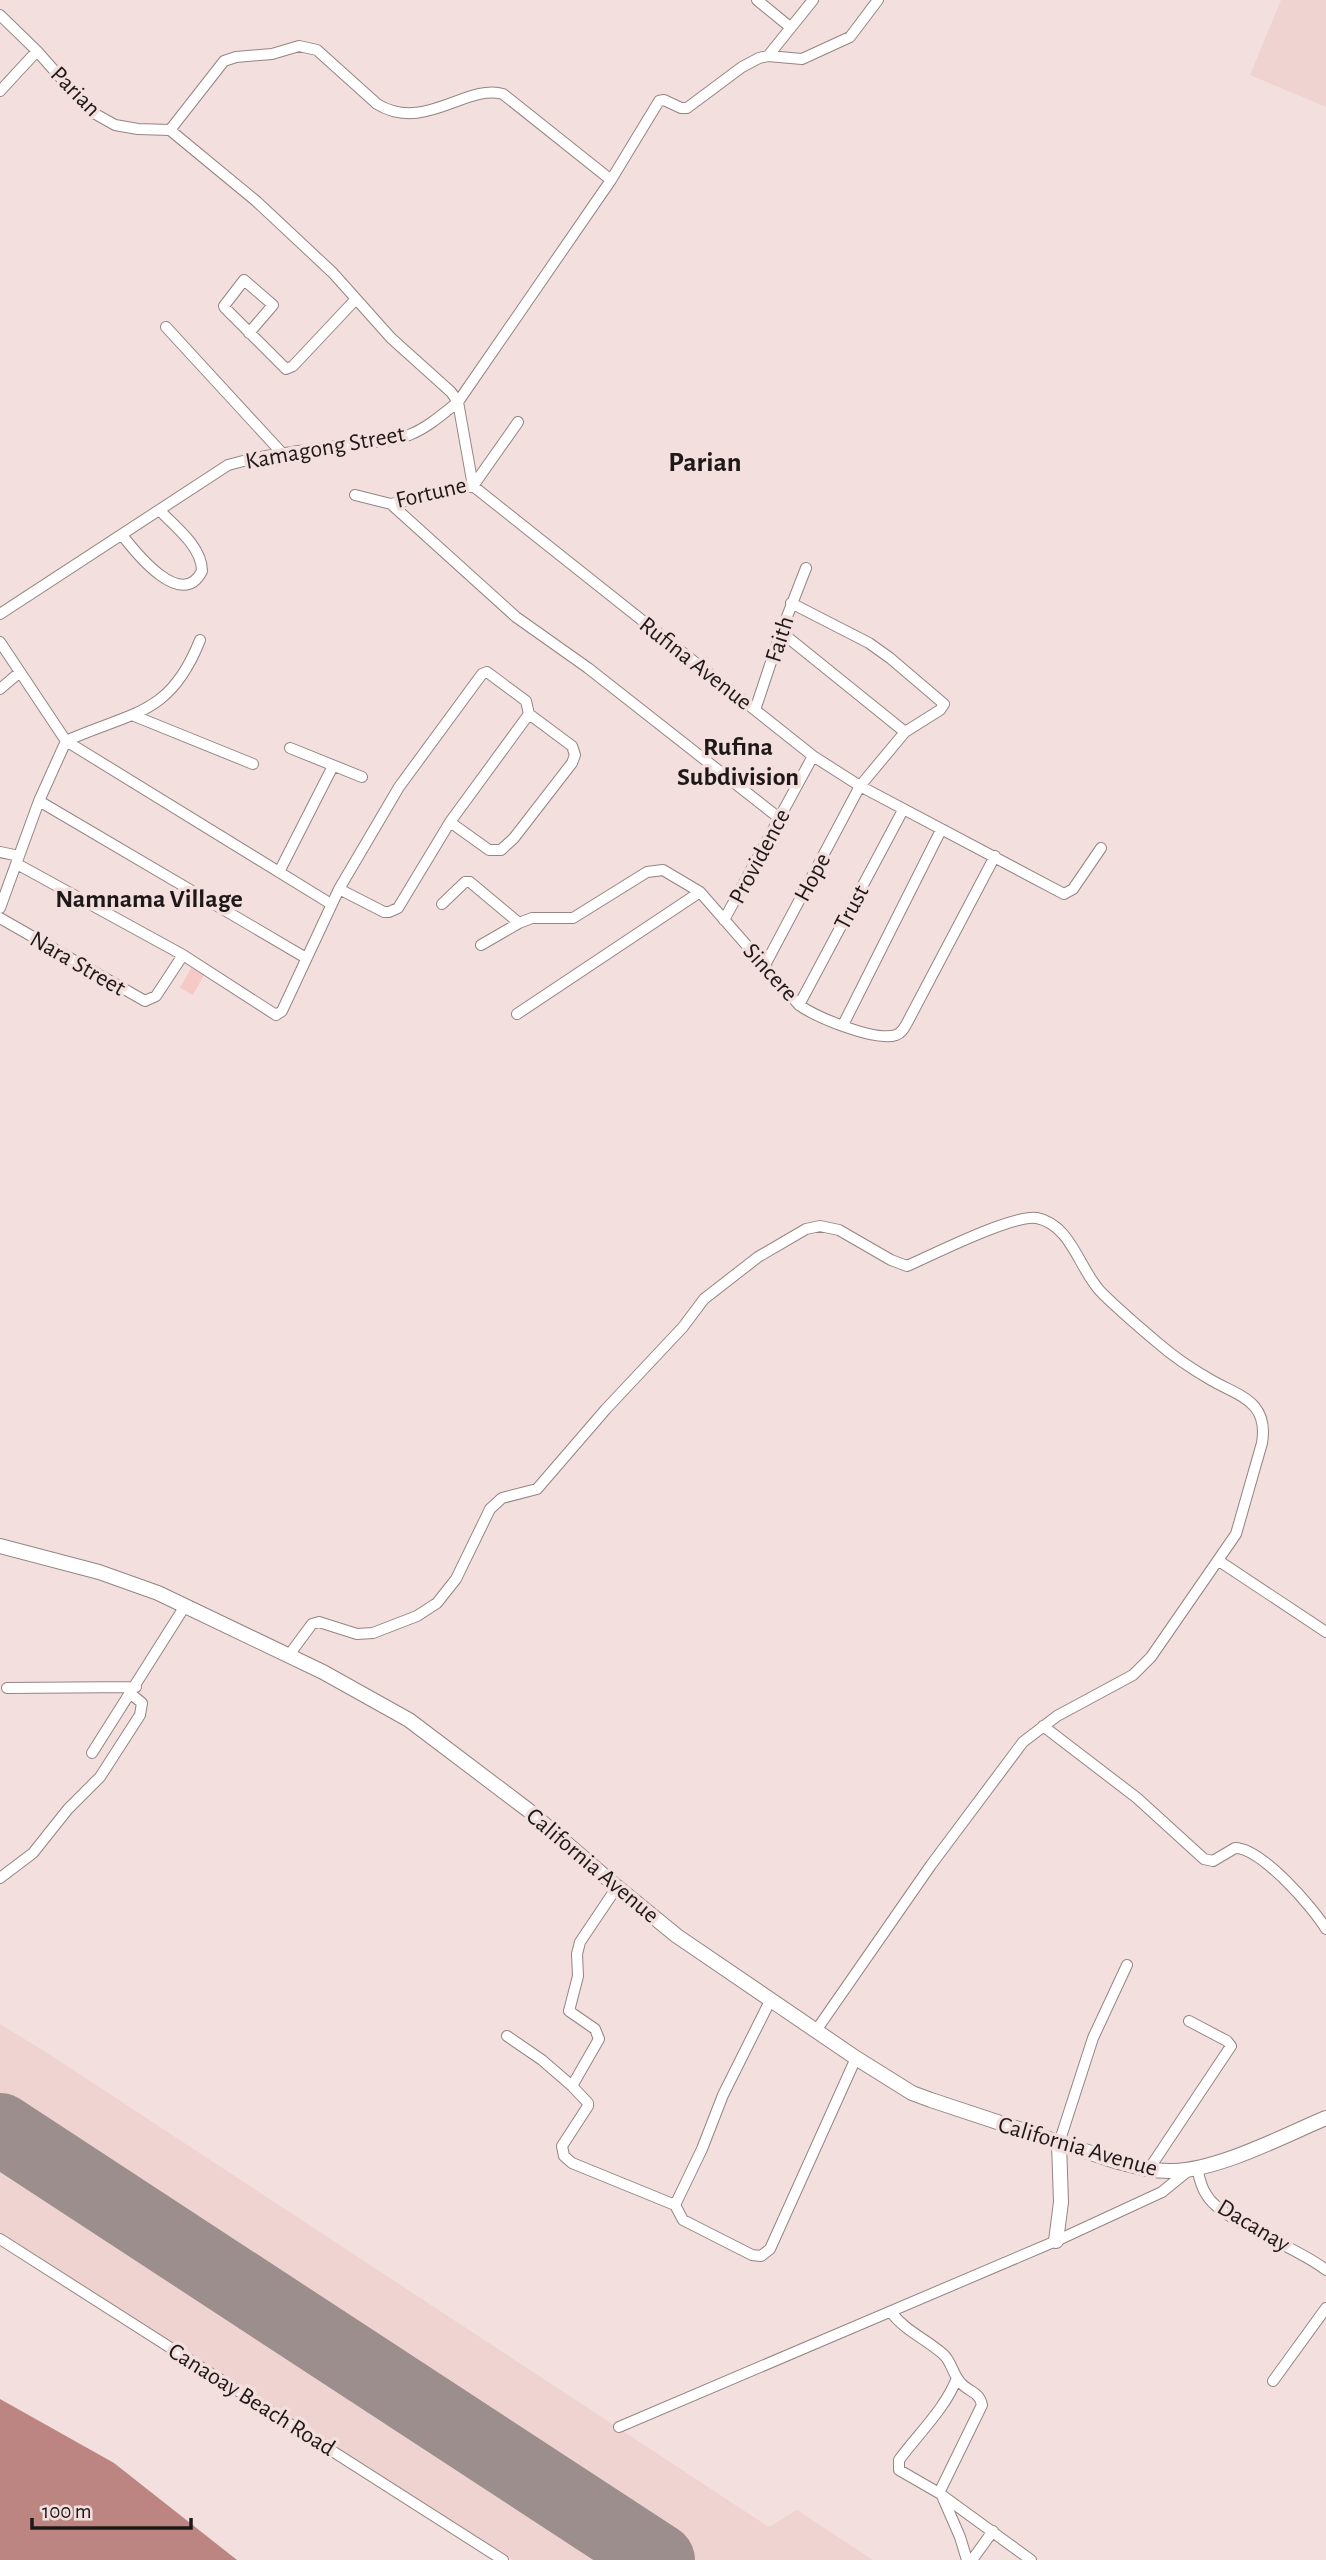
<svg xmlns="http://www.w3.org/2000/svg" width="1326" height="2560" viewBox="0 0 1326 2560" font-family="'Alegreya Sans',sans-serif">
<rect width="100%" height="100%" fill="#f3e0de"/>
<path fill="#efd3d1" d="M1281,0H1326V107L1250,75Z
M0,2024L49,2054L769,2527L797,2510L873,2560H513L0,2232Z"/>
<path fill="#f7c9c6" d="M191,968L204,975L193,995L180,988Z"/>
<path fill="#bc8581" d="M0,2399L114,2463L237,2560H0Z"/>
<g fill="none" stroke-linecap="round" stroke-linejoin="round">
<path stroke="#9c8e8c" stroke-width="72" d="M0,2129L659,2560"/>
<g stroke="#958483" stroke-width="12">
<path id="street" d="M757,0L790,27
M0,15L37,51L90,111L115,125L138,129L170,130
M768,56L813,0
M0,91L37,51
M170,130L256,201L333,273L391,338L451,392L458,402L473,486L813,756L860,786L1064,894L1073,889L1101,848
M170,130L224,61L236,57L272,54L299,46L317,50L377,104C424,133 467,83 503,94L611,180L659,101L664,100L681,108H687L742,67L759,58L768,56L802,59L850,37L878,0
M166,327L282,453
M249,333L273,305L244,280L224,306L225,308L286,369L293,366L356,299
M355,495L391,504L473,486L518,422
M391,504L516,617L588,668L779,818
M122,535C136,553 182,611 202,571C202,547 175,526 159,510
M0,614L228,465C266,454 305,450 345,445C366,443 389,442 409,435C427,428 443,414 458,402L611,180
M781,632L905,732
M0,642L66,741L331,904
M0,689L20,672
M755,710L781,632L806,568
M132,715L253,764
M66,741C133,711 170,716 200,640
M290,748L362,777
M39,801L306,958
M0,852L19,856
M17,864L183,955L276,1015L282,1011L339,889L399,787L482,674L487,672L526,701L529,714L572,746L575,755L572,763L514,838L501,850H489L450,822
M279,872L333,766
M339,889L384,912H389L398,908L450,822L529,714
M442,904L465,882H470L519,923
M0,908L39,801L66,741
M0,918L145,1001L156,996L183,955
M724,920L813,756
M481,945L519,923L532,918H573L647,872L663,870L700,892L799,1005C816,1017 875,1042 896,1035C902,1033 904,1028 907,1023L995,856
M764,967L860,786L905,732L940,710L944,704L890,658L869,643L791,603
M799,1005L903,810
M517,1014L700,892
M843,1025L941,830
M1219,1561L1326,1632
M289,1655L312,1624L319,1622L357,1634L373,1633L417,1616L437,1603L456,1579L490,1509L502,1498L537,1489L606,1409L683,1327L704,1299L758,1257L806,1229L820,1226L839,1230L891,1260L907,1266C932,1255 1013,1214 1037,1218C1072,1225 1080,1272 1102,1293C1120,1311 1139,1327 1158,1343C1174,1357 1192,1369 1211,1380C1239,1396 1269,1401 1262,1443L1236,1534L1151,1657L1133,1675L1057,1716L1023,1742L931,1865L815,2032
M7,1688L136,1687
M1043,1726L1137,1798L1204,1859L1213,1861L1235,1848C1261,1848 1313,1907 1326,1929
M92,1753L185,1606
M0,1878L33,1853L68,1809L100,1777L140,1715L142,1703L131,1694
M507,2036L542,2060L572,2086L599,2039L595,2029L569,2011L578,1976L577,1954L580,1942L617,1887
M572,2086L588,2103V2106L562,2146L564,2156L572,2163L675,2205L683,2220L752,2255L761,2256L770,2249L856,2058
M1059,2143L1093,2038L1127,1965
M1197,2168C1199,2177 1201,2187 1206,2194C1221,2222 1297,2246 1326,2270
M1149,2169L1231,2046L1227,2041L1189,2021
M675,2205L702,2149L723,2095L770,2001
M0,2239L503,2560
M891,2312C904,2330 926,2339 943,2354C952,2362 952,2373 960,2382C968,2392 979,2391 982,2405L939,2493
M957,2378C945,2409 918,2434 899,2460V2470L939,2493L1031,2560
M1273,2381L1326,2308
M619,2427L1056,2241L1162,2192L1189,2170
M943,2498L960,2537L967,2560
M972,2560L993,2531"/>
</g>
<g stroke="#958483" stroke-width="16">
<path id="secondary" d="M0,1546L99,1572L158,1593L323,1672L409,1720L528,1810L617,1887L677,1936L856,2058L912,2093L931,2100L1115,2161C1134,2166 1153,2172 1173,2171C1219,2170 1283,2136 1326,2118
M1056,2241L1061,2202L1059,2143"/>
</g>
<use href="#street" stroke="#fff" stroke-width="10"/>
<use href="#secondary" stroke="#fff" stroke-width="14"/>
</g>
<g text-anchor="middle" stroke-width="7" stroke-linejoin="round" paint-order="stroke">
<g font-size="24" fill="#1f1818" stroke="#f3e0de">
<text transform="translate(76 91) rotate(45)" y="8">Parian</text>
<text transform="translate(325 447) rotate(-10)" y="8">Kamagong Street</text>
<text transform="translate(431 492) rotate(-13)" y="8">Fortune</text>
<text transform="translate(779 639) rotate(-72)" y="8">Faith</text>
<text transform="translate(696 663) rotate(38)" y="8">Rufina Avenue</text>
<text transform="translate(759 856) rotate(-62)" y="8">Providence</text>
<text transform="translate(812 877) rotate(-62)" y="8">Hope</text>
<text transform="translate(851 907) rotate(-62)" y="8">Trust</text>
<text transform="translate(78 963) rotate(30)" y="8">Nara Street</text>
<text transform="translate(771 972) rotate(48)" y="8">Sincere</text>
<text transform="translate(593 1865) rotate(40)" y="8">California Avenue</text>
<text transform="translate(1078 2146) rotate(16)" y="8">California Avenue</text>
<text transform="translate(1254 2225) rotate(31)" y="8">Dacanay</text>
<text transform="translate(252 2399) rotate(32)" y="8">Canaoay Beach Road</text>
</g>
<g font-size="26" font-weight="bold" fill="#1f1818" stroke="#f3e0de">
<text x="738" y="755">Rufina<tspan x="738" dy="30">Subdivision</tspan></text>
<text x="149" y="907">Namnama Village</text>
</g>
<g font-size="28" font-weight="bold" fill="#1f1818" stroke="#f3e0de">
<text x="705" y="471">Parian</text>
</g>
</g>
<path d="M32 2518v10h159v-10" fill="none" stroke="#1f1818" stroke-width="3.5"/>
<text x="42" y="2518" font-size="21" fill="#1f1818" stroke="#f3e0de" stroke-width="5" paint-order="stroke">100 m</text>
</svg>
